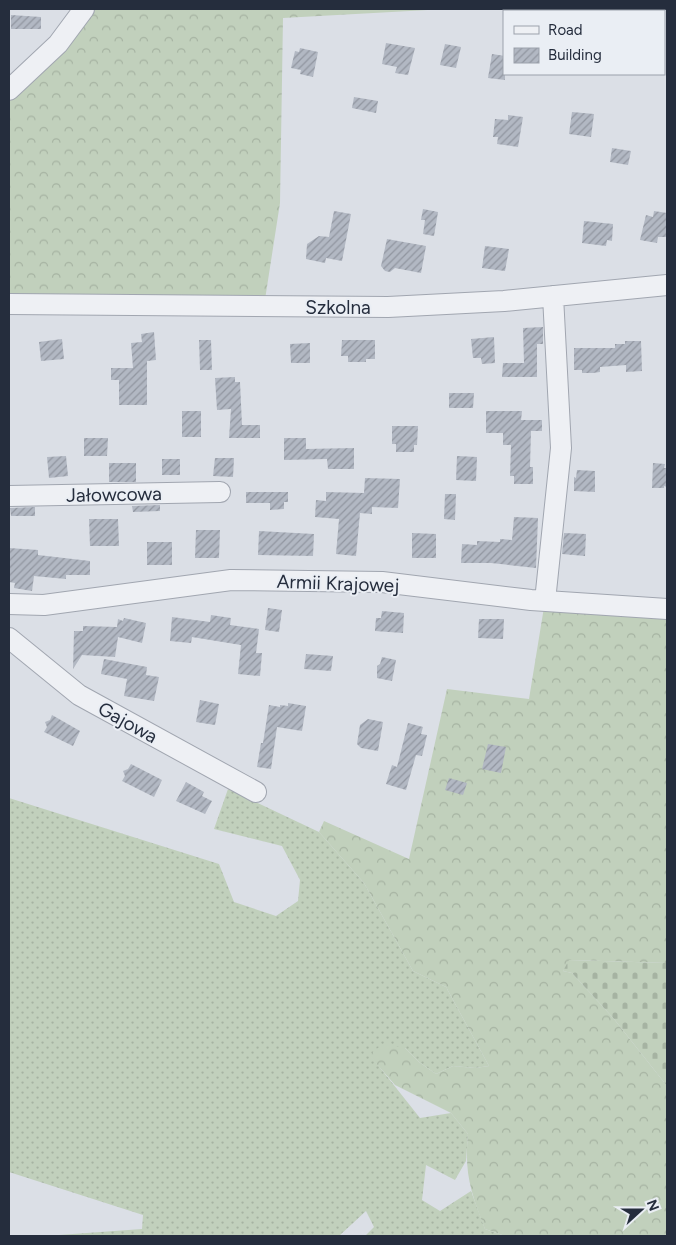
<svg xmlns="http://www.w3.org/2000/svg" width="676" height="1245" viewBox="0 0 676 1245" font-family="Figtree,sans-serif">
<defs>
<pattern id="grass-dots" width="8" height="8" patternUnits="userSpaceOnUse" patternTransform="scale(1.25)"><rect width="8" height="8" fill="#c1d0bc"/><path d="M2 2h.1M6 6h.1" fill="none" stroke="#a6b3a2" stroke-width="1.8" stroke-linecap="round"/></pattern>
<pattern id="forest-crowns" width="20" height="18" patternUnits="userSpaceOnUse" patternTransform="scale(1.25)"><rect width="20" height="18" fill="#c1d0bc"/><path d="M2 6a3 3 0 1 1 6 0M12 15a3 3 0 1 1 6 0" fill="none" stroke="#a6b3a2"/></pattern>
<pattern id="cemetery-stones" width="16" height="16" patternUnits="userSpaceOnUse" patternTransform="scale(1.25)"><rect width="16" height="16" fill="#c1d0bc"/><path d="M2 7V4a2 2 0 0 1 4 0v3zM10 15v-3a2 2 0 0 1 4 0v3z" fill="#a6b3a2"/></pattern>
<pattern id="building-hatch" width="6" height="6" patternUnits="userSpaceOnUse" patternTransform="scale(1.25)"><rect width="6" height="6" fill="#b2b8c3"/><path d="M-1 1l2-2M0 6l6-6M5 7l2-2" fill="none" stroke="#9196a0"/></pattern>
</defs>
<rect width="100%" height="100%" fill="#dbdfe6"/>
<path fill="url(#grass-dots)" d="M228,789L319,832L364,883L413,971L446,987L489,1066L475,1068L453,1066L436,1074L419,1062L405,1048L370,1055L420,1118L451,1113L468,1134L466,1161L455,1180L426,1165L422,1200L440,1211L471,1191L485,1229L505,1236H365L374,1227L366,1211L339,1236H45L142,1229L143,1215L9,1172V798L219,864L234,902L276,916L298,901L300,880L282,846L214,829Z"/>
<path fill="url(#forest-crowns)" d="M84,9H446L283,18L280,203L264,306L9,304V90Z
M545,601L667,609V963L570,960L563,971L572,973L614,1019L667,1086V1236H505L485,1229C471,1193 464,1173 468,1134L451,1113L395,1085L369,1055L383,1044L405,1048L419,1062L436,1074L453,1066L475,1068L489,1066L446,987L413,971L364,883L319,832L324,821L409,859L447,689L529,699Z"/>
<path fill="url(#cemetery-stones)" d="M569,960L667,963V1086L614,1019L572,973L563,971Z"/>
<path fill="url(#building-hatch)" d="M11,15L41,17V29H11Z
M386,43L415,48L408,75L395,73L397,67L382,64Z
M445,44L461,47L456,68L440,65Z
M300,48L318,52L313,77L300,74L301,70L291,68L295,51L299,52Z
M492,54L505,56V80L488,78Z
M354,97L378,101L376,113L352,108Z
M572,112L594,114L591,137L569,134Z
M508,115L523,117L518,147L497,144L498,137H493L495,119L508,120Z
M612,148L631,151L628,165L610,162Z
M423,209L438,212L434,236L423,234L425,220H421Z
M334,211L351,214L342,261L326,258L325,263L306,259L307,244L319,236L329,237Z
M654,211L667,213V237H658L657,243L640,240L646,215L653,217Z
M584,221L613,224L612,241L607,240L606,246L582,243Z
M387,239L426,246L421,273L395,268L390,272L385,271L381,266Z
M485,246L509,249L505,271L482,268Z
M543,327V344H537V377H502L503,363H524L523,328Z
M154,332L156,360L147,361V405H119V380H111V368H133L131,343L142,342L141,334Z
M494,337L495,363L482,364L481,358H473L471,339Z
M62,339L64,359L41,361L39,342Z
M199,340H211L212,370H200Z
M342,340H375V359H366V362H348V356H341Z
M625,341H641L642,371L626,372V365L600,367V372L593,373H582V370H574V348H615V344H625Z
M310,343V363H291L290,344Z
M235,377V382H240L242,425H260V438H229L231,409L217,410L215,378Z
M449,393H474L473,408H449Z
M182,411H201V437H182Z
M486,411H522L521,420H542V431H531L530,467H533V484H514V476H510L511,445H503V433H486Z
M392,426H418L417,445H414V452H396V444H392Z
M84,438H108L107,456H84Z
M284,438H306V449L354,448V469H328L327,459L284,460Z
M66,456L68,476L49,478L47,457Z
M457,456L477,457L476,481L456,480Z
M215,458H234L233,477L213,476Z
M162,459H180V475H162Z
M109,463H136V482H109Z
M653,463L665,464L664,468H667V487L664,486V488H652Z
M577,470L595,471V492L574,491V477L576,478Z
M365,478L400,479L398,508L372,507V514L360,513L356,556L336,554L339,519L315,517L316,500L326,501V492L364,493Z
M246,492H288V502H284V509L270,510V503H246Z
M445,494H456L455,520L444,519Z
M160,505V511L133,512L132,506Z
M35,507V516H11L10,508Z
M514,517L538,518L536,568L491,563H461L462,544L477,545V541L500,542V539L512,540Z
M89,519H118L119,546H90Z
M196,530H220L219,558H195Z
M259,531L314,534L313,556L258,555Z
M412,533L436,534V558H412Z
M564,533L586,534L585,556L562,554Z
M147,542H172V565H147Z
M9,548L38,550V555L90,561V575H66V579L34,576L32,591L14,588L15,583L9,582Z
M268,608L282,610L279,632L265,630Z
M382,611L404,613L403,633L375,631L376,618H381Z
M211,615L231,618L230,625L259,629L256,653H262L260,676L238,674L241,645L192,637L191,643L170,641L172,617L210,622Z
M124,618L146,623L142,643L118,637L115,657L82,655L73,669L74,631H83V626L117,627L118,619L123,621Z
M479,619H504L503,639L478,638Z
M306,654L333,656L331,671L304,669Z
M382,657L396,660L392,681L377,678V666L380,664Z
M104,659L147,667L146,675L159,677L154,701L124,696L127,679L101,674Z
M200,700L219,704L215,725L196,722Z
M288,703L306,706L302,731L277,727L271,769L257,767L261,743H263L269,705L280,707V705L288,706Z
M52,715L80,731L73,746L44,732L47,727L45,722L50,720Z
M368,719L383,722L378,751L361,748L357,744L360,725Z
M408,723L423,727L421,734L427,735L422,756L416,755L406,790L386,784L392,765L397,767Z
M488,744L506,747L501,773L482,769Z
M131,764L162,780L154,797L122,781L125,776L123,771L128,769Z
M449,778L467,783L463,795L445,790Z
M186,782L204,792L202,796L212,801L205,814L176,801Z"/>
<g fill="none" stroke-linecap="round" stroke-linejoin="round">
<g stroke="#a1a6b0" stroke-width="22">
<path id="minor" d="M9,90L58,44L84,9
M9,304L388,307L504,301L667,285
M9,496L220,492
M545,601L561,448L553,296
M9,604L44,605L231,580L382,582L531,600L667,609
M9,638L79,695L256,792"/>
</g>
<use href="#minor" stroke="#eef0f4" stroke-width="20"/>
</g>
<g text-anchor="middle" stroke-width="4" stroke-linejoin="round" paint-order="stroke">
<g font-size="19" fill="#252d3d" stroke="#eaeef4">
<text x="338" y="314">Szkolna</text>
<text transform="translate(114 494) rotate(-1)" y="7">Jałowcowa</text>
<text transform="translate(338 583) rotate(2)" y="7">Armii Krajowej</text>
<text transform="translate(128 722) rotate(29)" y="7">Gajowa</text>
</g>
</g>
<rect width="676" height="1245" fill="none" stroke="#252d3d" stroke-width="20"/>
<rect x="503" y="10" width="162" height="65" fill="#eaeef4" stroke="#9ba1ab"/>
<rect x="514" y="26" width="25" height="8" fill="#eef0f4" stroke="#9ba1ab"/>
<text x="548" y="35" font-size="15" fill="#252d3d">Road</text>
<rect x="514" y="48" width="25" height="15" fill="url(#building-hatch)" stroke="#9ba1ab"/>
<text x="548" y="60" font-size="15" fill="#252d3d">Building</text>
<g transform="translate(641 1210) rotate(69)" stroke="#eaeef4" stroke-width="4" paint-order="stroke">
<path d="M0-4L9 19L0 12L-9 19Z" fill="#252d3d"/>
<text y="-8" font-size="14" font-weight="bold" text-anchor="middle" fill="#252d3d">N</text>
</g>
</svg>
